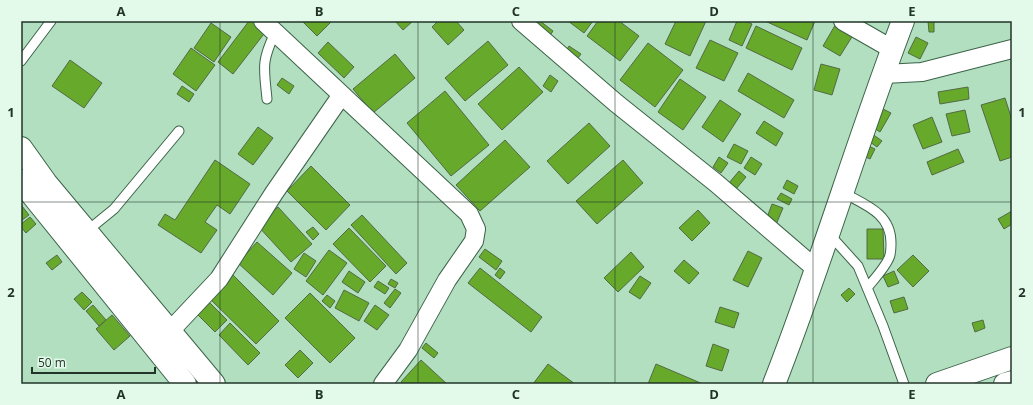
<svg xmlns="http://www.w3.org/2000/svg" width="1033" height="405" viewBox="0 0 1033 405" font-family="'Open Sans',sans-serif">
<rect width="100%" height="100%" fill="#b2dfbf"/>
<path fill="#67a92b" stroke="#536a44" d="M249,21H256L267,30L233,74L218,62Z
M302,21H332L317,36Z
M395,21H413L403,30Z
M438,21H456L464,30L448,45L432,27Z
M525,21H540L553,31L547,40Z
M568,21H593L584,33Z
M598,21H619L639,36L620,61L587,36Z
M676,21H706L690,56L665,44Z
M737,21H745L752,24L742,46L729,40Z
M765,21H815L807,40Z
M928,21H934V32H929Z
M837,22L855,32L840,56L823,46Z
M211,23L231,37L214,62L194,48Z
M756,26L802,48L792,70L746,48Z
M916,37L928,43L920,59L908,53Z
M710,40L738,53L724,81L696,68Z
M488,41L508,65L465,101L445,78Z
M328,42L354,67L344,78L318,53Z
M648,43L683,70L655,107L620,80Z
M569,46L581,54L575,62L564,54Z
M191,48L215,65L196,91L173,74Z
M395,54L415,78L373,113L353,89Z
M70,60L102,83L84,108L52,86Z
M821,64L840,69L832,95L814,90Z
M519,67L543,92L502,130L478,104Z
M748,73L794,100L784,118L738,91Z
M550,75L558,81L551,92L543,86Z
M282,78L294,86L289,94L277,85Z
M680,79L706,97L683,130L658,112Z
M182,86L194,94L189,102L177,94Z
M968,87L969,99L940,104L938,92Z
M445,91L489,145L451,176L407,123Z
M1005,98L1012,120V157L1000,161L981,105Z
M720,100L741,114L723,142L702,127Z
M879,107L891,113L880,132L869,125Z
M965,110L970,132L952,136L946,114Z
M932,117L942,142L923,149L913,125Z
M764,121L783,133L776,146L756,133Z
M589,123L610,146L568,184L547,161Z
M258,127L273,138L253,165L238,154Z
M871,133L882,141L877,147L866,139Z
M505,140L530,167L480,211L456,185Z
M862,143L875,149L870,159L858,153Z
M734,144L748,151L741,164L727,157Z
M958,149L964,162L932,175L927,162Z
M719,157L728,163L721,173L713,167Z
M751,157L762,164L755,175L744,168Z
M215,160L250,184L230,214L217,205L205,222L217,230L201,253L158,225L165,214L175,220Z
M623,160L643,183L597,224L576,201Z
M311,166L350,205L326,230L287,191Z
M739,171L746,177L736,189L729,183Z
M787,180L798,186L794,194L783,188Z
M781,193L792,199L789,205L777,199Z
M772,204L783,208L775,227L765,223Z
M22,206L29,215L21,221V207Z
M278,207L312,244L291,262L257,225Z
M698,210L710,223L692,241L679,228Z
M1012,211V224L1004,229L998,219Z
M362,215L407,263L396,274L351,225Z
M30,217L36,224L26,233L21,227V224Z
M313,227L319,234L313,240L306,232Z
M349,228L386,266L370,282L333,244Z
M867,229H883L884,259H867Z
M257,242L292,273L273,295L238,263Z
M485,249L502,261L496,270L479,257Z
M329,250L347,263L323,295L306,281Z
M748,251L762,258L748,287L733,280Z
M631,252L644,267L618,292L604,278Z
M304,253L316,261L306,277L294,269Z
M57,255L62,262L52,270L46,263Z
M913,255L929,271L913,287L897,270Z
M684,260L699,273L689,284L674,271Z
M480,268L542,317L531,332L468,283Z
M500,268L505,272L500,279L495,275Z
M349,271L365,282L358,293L342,282Z
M894,271L899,283L888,287L883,276Z
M232,274L279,321L256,344L209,298Z
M640,276L651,283L640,299L629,292Z
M391,279L398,283L395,288L388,284Z
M378,281L389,288L385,294L374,287Z
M849,288L855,294L847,302L841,295Z
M395,289L401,293L390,308L384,303Z
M344,290L369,303L359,321L335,308Z
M82,292L92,302L84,310L74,299Z
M310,293L355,338L330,363L285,318Z
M327,295L335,301L330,308L322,301Z
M904,297L908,309L894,313L890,301Z
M206,299L227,320L215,332L194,311Z
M93,305L106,320L99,326L86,311Z
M375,305L389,315L377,330L364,321Z
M720,307L739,313L734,328L715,322Z
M112,315L130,336L114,350L96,329Z
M983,320L985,328L975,332L972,323Z
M230,323L260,353L248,365L219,335Z
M426,343L438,353L434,358L422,348Z
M713,344L729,350L722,371L706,366Z
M300,350L313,363L298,378L285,365Z
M421,360L447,384H403L401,382Z
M548,364L575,384H533Z
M656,364L703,384H648Z"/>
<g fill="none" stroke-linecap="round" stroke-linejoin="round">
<g stroke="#3b6348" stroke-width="11">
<path id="service" d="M21,61L51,21
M267,99C264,68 261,62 275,33
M842,192C865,205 891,213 891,243C891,247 891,254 889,258C884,269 875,278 867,288
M87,231L114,209L179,131
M830,235L858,266L883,326L904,384"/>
</g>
<g stroke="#3b6348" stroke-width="20">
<path id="minor" d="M263,21L469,214L476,229L474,241L447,280L408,350L383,384
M521,21L616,103L716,183L816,269
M843,21L892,49
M884,74L922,72L1012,49
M170,331L219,279L274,193L341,96"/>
</g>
<g stroke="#3b6348" stroke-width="24">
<path id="tertiary" d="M774,384C821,265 857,141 903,21"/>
</g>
<g stroke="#3b6348" stroke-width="24">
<path id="secondary" d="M21,148L46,183L214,384
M21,181L185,384"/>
</g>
<g stroke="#3b6348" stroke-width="24">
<path id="primary" d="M937,384L1012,358
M1005,384L1012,382"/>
</g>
<use href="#service" stroke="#fff" stroke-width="9"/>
<use href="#minor" stroke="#fff" stroke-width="18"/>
<use href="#tertiary" stroke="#fff" stroke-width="22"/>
<use href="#secondary" stroke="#fff" stroke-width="22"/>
<use href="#primary" stroke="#fff" stroke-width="22"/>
</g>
<path fill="none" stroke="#223428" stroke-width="1" stroke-opacity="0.55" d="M220,21V384M418,21V384M615,21V384M813,21V384M21,202H1012"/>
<rect width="1033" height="405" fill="none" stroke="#e3f9e9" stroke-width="44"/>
<path d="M32 367v6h123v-6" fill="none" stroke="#223428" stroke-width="2"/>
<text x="38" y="367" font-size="12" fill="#223428" stroke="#e3f9e9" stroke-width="3" paint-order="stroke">50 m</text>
<rect x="22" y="22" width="989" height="361" fill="none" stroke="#223428" stroke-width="1.5"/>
<g font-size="13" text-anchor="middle" font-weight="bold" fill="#223428">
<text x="121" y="16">A</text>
<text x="319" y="16">B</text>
<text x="516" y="16">C</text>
<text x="714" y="16">D</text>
<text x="912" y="16">E</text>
<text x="11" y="117">1</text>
<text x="1022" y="117">1</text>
<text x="11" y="297">2</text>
<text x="1022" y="297">2</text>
<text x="121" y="399">A</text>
<text x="319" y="399">B</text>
<text x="516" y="399">C</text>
<text x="714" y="399">D</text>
<text x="912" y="399">E</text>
</g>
</svg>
